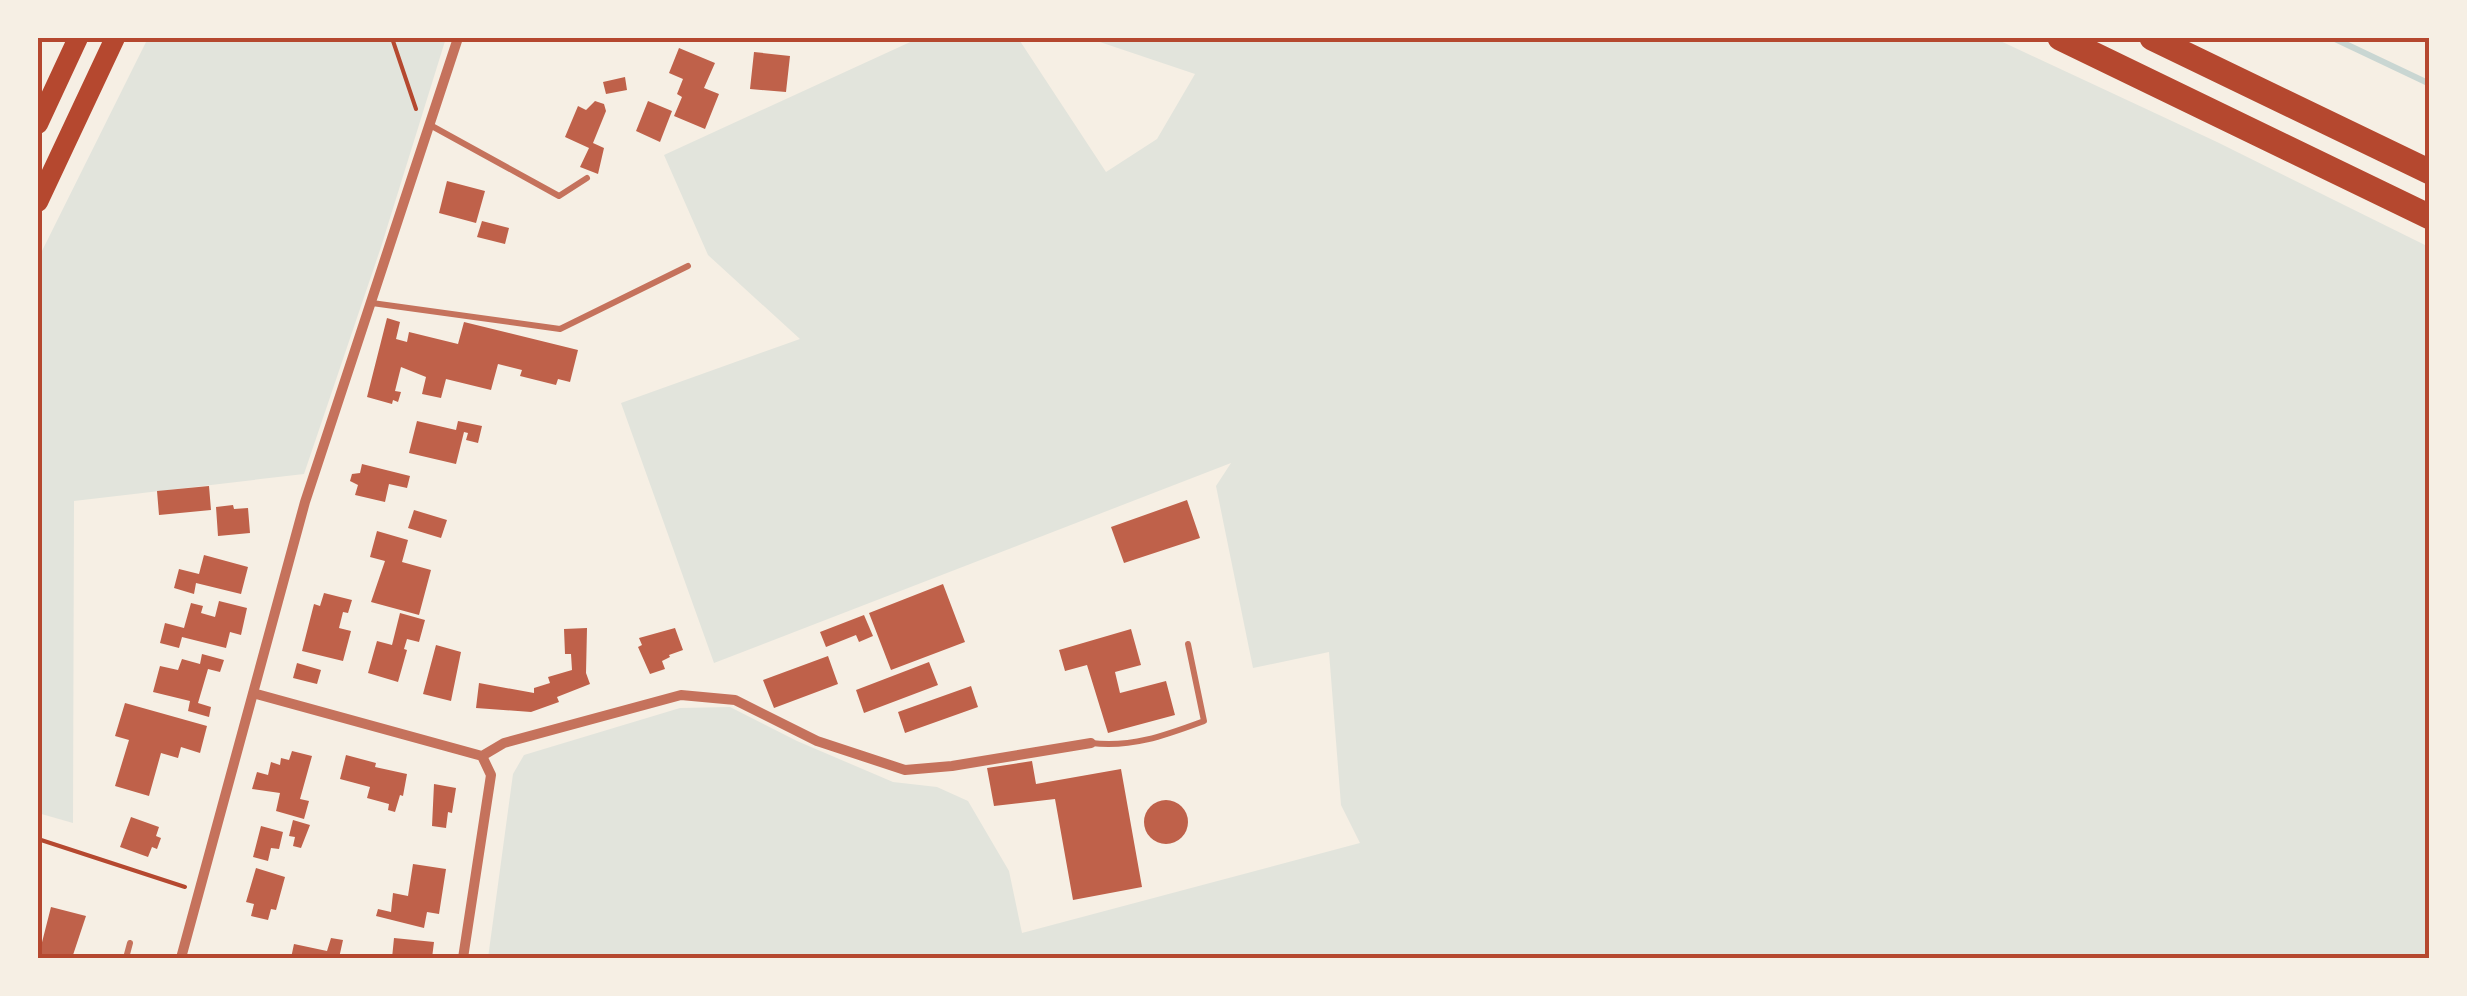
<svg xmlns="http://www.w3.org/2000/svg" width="2467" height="996" viewBox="0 0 2467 996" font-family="'Nunito Sans',sans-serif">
<rect width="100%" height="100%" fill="#f6efe4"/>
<path fill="#e2e4dc" d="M148,38H446L381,247L304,474L74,501L73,823L38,813V259Z
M919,38H1018L1106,172L1157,139L1195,74L1088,38H1994L2217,142L2429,247V958H488L513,774L524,755L680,708L730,707L797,741L893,782L937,787L968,801L1009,871L1022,933L1360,843L1341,805L1329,652L1253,668L1216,486L1231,463L714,663L621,403L800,339L708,255L664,155Z"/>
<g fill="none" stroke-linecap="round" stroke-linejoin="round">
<path stroke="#c9d6d2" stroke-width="6" d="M2333,38L2430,84"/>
</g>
<path fill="#bf614a" d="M679,48L715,63L704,88L719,94L705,129L674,116L682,97L677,94L683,79L669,73Z
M754,52L790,56L786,92L750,89Z
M625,77L627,90L606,94L603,82Z
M595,101L604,104L606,111L593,143L604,148L598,174L580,167L589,148L565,137L578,106L586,110Z
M648,101L672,111L660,142L636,131Z
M447,181L485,191L476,223L439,213Z
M482,221L509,228L505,244L477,237Z
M387,318L400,322L396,339L407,342L409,332L458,344L464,322L578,350L570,382L558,379L556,385L520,376L522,370L498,364L491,390L446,379L441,398L422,394L426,377L401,367L395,391L401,392L398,402L393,400L392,404L367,397Z
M417,421L456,430L458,421L482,426L478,443L466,440L468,433L464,432L456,464L409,453Z
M362,464L410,476L407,488L389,484L385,502L355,495L358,485L350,481L352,474L360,473Z
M209,486L211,510L159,515L157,491Z
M1187,500L1200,538L1124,563L1111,527Z
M233,505L234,509L248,508L250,533L218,536L216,507Z
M414,510L447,520L441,538L408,528Z
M377,531L408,540L402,562L431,570L419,615L371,602L385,561L370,557Z
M204,555L248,567L241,594L196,583L194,594L174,588L179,569L199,574Z
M943,584L965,642L891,670L869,613Z
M324,593L352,600L348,613L343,612L339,628L351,631L343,661L302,651L314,604L320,606Z
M219,601L247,608L241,635L230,632L226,648L182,637L179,648L160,643L165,623L184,628L191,603L203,606L201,613L215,617Z
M400,613L425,620L419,642L407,639L404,649L407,650L398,682L368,673L377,641L392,645Z
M864,615L873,636L859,642L856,635L826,647L820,632Z
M587,628L586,673L590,684L557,697L559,702L531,712L476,708L479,683L534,693V688L550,683L548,677L572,670L571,654H565L564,629Z
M675,628L683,650L669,655L670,657L662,661L665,669L650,674L638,647L642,645L639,638Z
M1131,629L1141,665L1115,672L1120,693L1166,681L1175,715L1108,733L1087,665L1065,671L1059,650Z
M436,645L461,652L451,701L423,694Z
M202,654L224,660L220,672L208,669L198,703L211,707L209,717L188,711L190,701L153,692L160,666L178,670L182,659L200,664Z
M828,656L838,684L774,708L763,680Z
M929,662L938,685L864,713L856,690Z
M297,663L321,670L317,684L293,678Z
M971,686L978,707L905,733L898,712Z
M125,703L207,726L200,753L181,747L178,758L161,753L149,796L115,786L129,740L115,736Z
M292,751L312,756L300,799L309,801L304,819L276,811L280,793L252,789L257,772L268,775L271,762L280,765L281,758L289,760Z
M346,755L376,763L375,767L407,774L403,796L400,795L395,812L388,810L389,804L367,798L370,787L340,779Z
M1032,761L1036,784L1121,769L1142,887L1073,900L1055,799L994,806L987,768Z
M434,784L456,788L452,813L448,812L446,828L432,826Z
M1144 822a22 22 0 1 1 44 0a22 22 0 1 1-44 0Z
M131,817L159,827L156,836L161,838L157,849L152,847L148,857L120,847Z
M293,820L310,825L301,848L293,846L295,837L289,836Z
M261,826L283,832L279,849L271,848L268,861L253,857Z
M413,864L446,869L439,914L427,912L424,928L376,916L378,909L391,912L393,893L408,896Z
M256,868L285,877L276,910L271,909L268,920L251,916L254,904L246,902Z
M51,907L86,916L72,958H38Z
M331,938L343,940L339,958H291L294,944L327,951Z
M394,938L434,942L432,958H392Z"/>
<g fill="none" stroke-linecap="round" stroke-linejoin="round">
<path stroke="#b5482f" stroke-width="4" d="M392,38L416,109
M38,839L185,887"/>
<path stroke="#c5725c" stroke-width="6" d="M430,125L559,196L587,178
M372,303L560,329L688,266
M1091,743C1132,748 1166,735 1204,721L1188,644
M126,958L130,943"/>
<path stroke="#c5725c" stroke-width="10" d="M253,693L482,756L491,775L463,958
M482,756L504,743L681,695L735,700L817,741L905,770L952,766L1091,743
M181,958L305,502L458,38"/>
<path stroke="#b5482f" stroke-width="20" d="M38,124L78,38
M38,202L115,38"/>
<path stroke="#b5482f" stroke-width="25" d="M2060,38L2430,217
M2152,38L2430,172"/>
</g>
<rect width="2467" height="996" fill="none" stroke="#f6efe4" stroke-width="80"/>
<rect x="40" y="40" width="2387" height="916" fill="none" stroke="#b5482f" stroke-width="4"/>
</svg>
